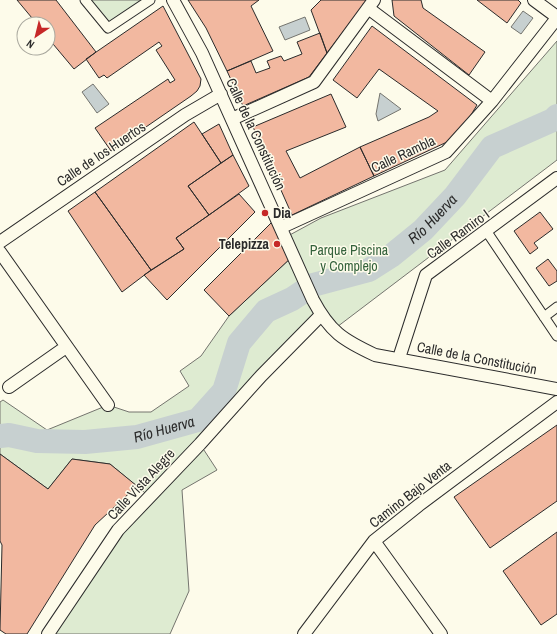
<svg xmlns="http://www.w3.org/2000/svg" width="557" height="634" viewBox="0 0 557 634" font-family="'Archivo Narrow',sans-serif">
<rect width="100%" height="100%" fill="#fdfbea"/>
<path fill="#deebd1" stroke="#74746e" d="M90,0H143L109,23Z
M557,41V160L333,330L321,315L200,444L217,470L182,490L189,591L170,634H48L150,497L110,464L72,459L48,489L0,454V402L3,400L47,430L108,405L129,412H151L189,386L180,371L201,356L229,316L294,255L286,237L321,218L445,170Z"/>
<path fill="#c7d0d0" stroke="#74746e" d="M523,11L533,18L521,34L511,27Z
M305,17L310,30L285,40L279,27Z
M93,84L109,104L97,113L82,92Z
M380,93L401,109L378,121L376,114Z"/>
<g fill="none" stroke-linecap="round" stroke-linejoin="round">
<path stroke="#c7d0d0" stroke-width="24" id="s1" d="M0,436L9,435L37,441L85,442L137,437L198,420L224,391L239,343L266,311L292,299L313,285L369,270L391,256L423,230L455,196L492,147L553,120L557,116"/>
</g>
<path fill="#f2b8a0" stroke="#2b2b2b" d="M17,0H56L96,52L74,69L48,38V24H37Z
M188,0H259L251,6L273,51L227,71L206,28Z
M321,0H367L327,53L311,10Z
M392,0H421L423,8L485,52L469,75L394,16Z
M477,0H518L521,3L507,23Z
M163,6L201,79L200,86L197,91L191,96L111,151L95,128L168,79L170,83L175,80L156,50L162,46L159,42L107,78L104,75L99,78L86,59Z
M372,26L477,105L463,128L447,142L374,176L360,147L429,117L438,111L379,69L357,98L333,80Z
M320,33L327,53L309,77L243,106L227,71L251,61L256,73L270,68L267,61L281,56L284,61L302,54L297,42Z
M331,94L346,127L286,151L300,178L360,147L374,176L292,215L253,127Z
M194,122L221,163L188,186L209,215L176,238L184,249L151,270L95,192Z
M219,124L233,155L221,163L202,134Z
M233,155L249,186L209,215L188,186Z
M95,192L151,270L122,292L68,211Z
M239,194L255,212L167,300L144,275L184,249L176,238Z
M540,212L553,229L534,243L538,248L530,254L514,231Z
M277,217L294,255L229,316L204,290Z
M548,259L557,271V281L549,286L536,268Z
M557,425V501L490,548L454,497Z
M0,454L48,489L72,459L110,464L137,486L95,525L27,634H6L0,630L2,545L0,541Z
M557,532V614L541,625L503,571Z"/>
<g fill="none" stroke-linecap="round" stroke-linejoin="round">
<g stroke="#2b2b2b" stroke-width="11">
<path id="pedestrian" d="M85,0L108,28L150,0
M487,232L557,336
M544,317L557,307"/>
</g>
<g stroke="#2b2b2b" stroke-width="14">
<path id="minor" d="M173,0L202,53L313,300C330,332 343,340 375,355L557,389
M534,0L557,17
M368,8L492,101
M232,119L314,82L374,0
M282,227L446,152L492,101L557,18
M0,242L185,115L221,94
M0,252L108,405
M399,358L426,275L557,178
M9,387L66,347
M374,541L441,634
M48,634L118,530L200,444L261,376L321,315
M304,634L374,541L419,505L557,402"/>
</g>
<use href="#pedestrian" stroke="#fdfbea" stroke-width="9"/>
<use href="#minor" stroke="#fdfbea" stroke-width="12"/>
</g>
<g fill="#c62828" stroke="#fdfbea" stroke-width="1.5">
<circle cx="265" cy="213" r="4"/>
<circle cx="277" cy="244" r="4"/>
</g>
<g text-anchor="middle" stroke-width="3" stroke-linejoin="round" paint-order="stroke">
<g font-size="14" fill="#2b2b2b" stroke="#fdfbea">
<text transform="translate(256 134) rotate(65)" y="5">Calle de la Constitución</text>
<text transform="translate(101 154) rotate(-34)" y="5">Calle de los Huertos</text>
<text transform="translate(403 154) rotate(-25)" y="5">Calle Rambla</text>
<text transform="translate(458 234) rotate(-36)" y="5">Calle Ramiro I</text>
<text transform="translate(477 358) rotate(11)" y="5">Calle de la Constitución</text>
<text transform="translate(141 484) rotate(-47)" y="5">Calle Vista Alegre</text>
<text transform="translate(410 494) rotate(-38)" y="5">Camino Bajo Venta</text>
</g>
<g font-size="14" font-weight="bold" fill="#2b2b2b" stroke="#fdfbea" text-anchor="start">
<text x="273" y="218">Dia</text>
<text x="269" y="249" text-anchor="end">Telepizza</text>
</g>
<g font-size="14" fill="#34623c" stroke="#fdfbea">
<text x="349" y="255">Parque Piscina<tspan x="349" dy="16">y Complejo</tspan></text>
</g>
<g font-size="15" font-style="italic" fill="#2b2b2b" stroke="#fdfbea">
<text dy="5" stroke="none"><textPath href="#s1" startOffset="526">Río Huerva</textPath></text>
<text dy="5" stroke="none"><textPath href="#s1" startOffset="166">Río Huerva</textPath></text>
</g>
</g>
<g transform="translate(36 36) rotate(215)"><circle r="19" fill="#fdfbea" stroke="#a9a89e"/>
<path d="M0-3L7 15L0 10L-7 15Z" fill="#c62828"/>
<text y="-6" font-size="11" font-weight="bold" text-anchor="middle" fill="#2b2b2b">N</text>
</g>
</svg>
